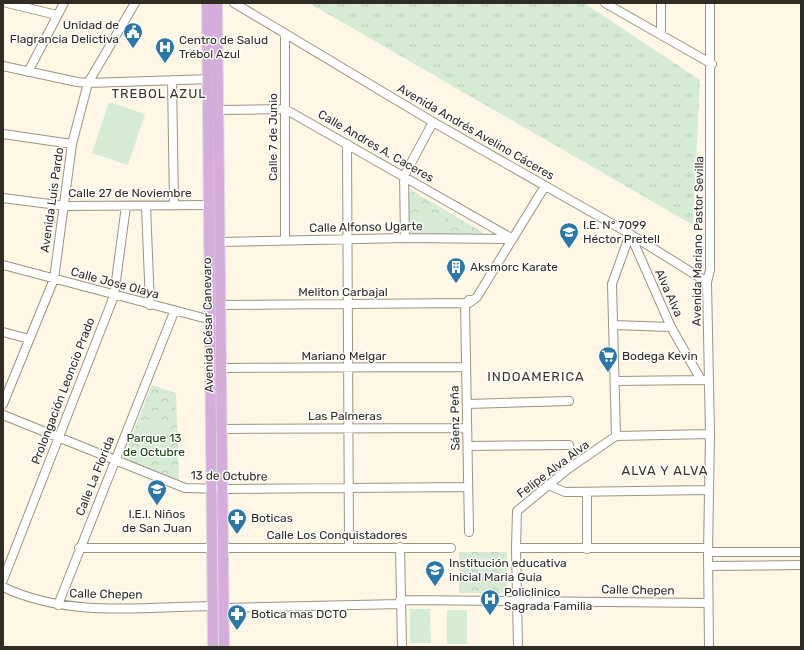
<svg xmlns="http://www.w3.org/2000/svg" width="804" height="650" viewBox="0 0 804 650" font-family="Rubik,sans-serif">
<defs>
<pattern id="grass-tufts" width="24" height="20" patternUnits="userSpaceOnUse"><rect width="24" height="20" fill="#d5ebd4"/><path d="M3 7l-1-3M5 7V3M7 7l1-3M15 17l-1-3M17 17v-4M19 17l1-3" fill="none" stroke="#b7cab6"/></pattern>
<pattern id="park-crowns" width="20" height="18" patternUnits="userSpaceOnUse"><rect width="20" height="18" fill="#d5ebd4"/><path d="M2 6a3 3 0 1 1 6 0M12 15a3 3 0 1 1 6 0" fill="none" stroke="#b7cab6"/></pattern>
</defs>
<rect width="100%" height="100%" fill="#fff7e6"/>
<path fill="url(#grass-tufts)" d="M309,3H584L700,80L693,225Z"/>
<path fill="url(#park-crowns)" d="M411,190L482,232V234H409L408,193Z
M152,385L176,393L179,480L123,458Z
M459,552H507V593H459Z"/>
<path fill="#d5ebd4" d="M109,102L145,114L128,165L92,153Z
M445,215V232H411V216Z
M149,416L170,423L158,458L137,451Z
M410,609H430L431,643H410Z
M447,610H467V644H447Z"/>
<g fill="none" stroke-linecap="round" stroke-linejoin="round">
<g stroke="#9d9480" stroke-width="10">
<path id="minor" d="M7,3L57,15
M234,3L433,122L630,234L707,282
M605,3L712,64
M661,3V35
M285,34V240
M3,66L77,82L88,83L212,79
M28,72L64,3
M172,80L174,205
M218,110L285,109L513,239
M3,134L72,144
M347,144L349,546
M3,198L65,206L209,205
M146,206L150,305
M630,234L671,327L701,380
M405,238L404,176L433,122
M220,242L405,238L511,239
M3,265L215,321
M469,300L465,304L469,532
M220,305L469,303L477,297L545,186
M614,325L671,327
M3,332L29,339
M221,368L466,367
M615,381L705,380
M3,404L54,279L72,144L88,83L135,3
M467,404L569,401
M3,415L185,488L222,489L468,487
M222,429L467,428
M616,436L612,284L630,234
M616,436L710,434
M468,446L569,445
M548,485L565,492L709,490
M400,547L402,647
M79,548H212
M223,548H451
M516,548H708
M587,549V492
M708,552H801
M708,566L801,565
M3,580L114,296L126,206
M3,587C68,618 143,607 213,606
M400,600L708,603
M58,605L174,312
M224,608L400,604
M518,647L516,548L517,511L568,469L616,436
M709,647L708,552L710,434L707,282L710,270V3"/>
</g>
<g stroke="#dedddc" stroke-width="12">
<path id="major" d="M207,3L213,647
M217,3L224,647"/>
</g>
<use href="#minor" stroke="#fff" stroke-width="8"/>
<use href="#major" stroke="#d4addb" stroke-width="10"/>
</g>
<defs>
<g id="civic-pin" transform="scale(1)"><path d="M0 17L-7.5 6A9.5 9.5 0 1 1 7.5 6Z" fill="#2b77aa" stroke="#fff"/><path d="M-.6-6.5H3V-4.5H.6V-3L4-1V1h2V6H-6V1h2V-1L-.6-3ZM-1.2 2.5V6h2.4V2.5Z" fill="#fff"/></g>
<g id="hospital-pin" transform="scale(1)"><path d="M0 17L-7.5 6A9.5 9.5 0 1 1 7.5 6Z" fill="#2b77aa" stroke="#fff"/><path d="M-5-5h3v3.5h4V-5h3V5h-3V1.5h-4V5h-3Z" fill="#fff"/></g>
<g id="school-pin" transform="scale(1)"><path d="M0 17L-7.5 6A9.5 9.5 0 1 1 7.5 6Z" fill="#2b77aa" stroke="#fff"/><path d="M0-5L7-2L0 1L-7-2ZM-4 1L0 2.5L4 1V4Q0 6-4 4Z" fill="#fff"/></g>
<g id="building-pin" transform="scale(1)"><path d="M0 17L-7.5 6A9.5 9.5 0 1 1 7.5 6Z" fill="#2b77aa" stroke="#fff"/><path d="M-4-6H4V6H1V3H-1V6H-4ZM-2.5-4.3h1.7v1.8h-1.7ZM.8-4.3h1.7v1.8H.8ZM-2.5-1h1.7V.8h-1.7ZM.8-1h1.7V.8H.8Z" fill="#fff"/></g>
<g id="supermarket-pin" transform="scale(1)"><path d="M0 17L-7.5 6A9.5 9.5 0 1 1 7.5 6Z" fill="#2b77aa" stroke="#fff"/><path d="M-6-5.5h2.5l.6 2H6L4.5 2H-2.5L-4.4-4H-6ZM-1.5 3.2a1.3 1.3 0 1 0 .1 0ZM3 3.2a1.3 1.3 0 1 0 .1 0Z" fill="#fff"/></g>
<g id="pharmacy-pin" transform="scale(1)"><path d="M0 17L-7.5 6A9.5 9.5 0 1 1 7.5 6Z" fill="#2b77aa" stroke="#fff"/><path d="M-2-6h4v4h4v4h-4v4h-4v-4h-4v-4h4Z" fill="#fff"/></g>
</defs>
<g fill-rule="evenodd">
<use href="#civic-pin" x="133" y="32"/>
<use href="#hospital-pin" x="165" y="47"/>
<use href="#school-pin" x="569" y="232"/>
<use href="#building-pin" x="456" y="267"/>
<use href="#supermarket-pin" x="608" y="356"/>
<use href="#school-pin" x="157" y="489"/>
<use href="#pharmacy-pin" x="237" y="518"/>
<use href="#school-pin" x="435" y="570"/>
<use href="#hospital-pin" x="490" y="599"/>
<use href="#pharmacy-pin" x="237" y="614"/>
</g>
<g text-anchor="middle" stroke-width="3" stroke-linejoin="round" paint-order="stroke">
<g font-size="12" fill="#302c24" stroke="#fff" text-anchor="start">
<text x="119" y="29" text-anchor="end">Unidad de<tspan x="119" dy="14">Flagrancia Delictiva</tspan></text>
<text x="179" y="44">Centro de Salud<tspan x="179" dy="14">Trébol Azul</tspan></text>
<text x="583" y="229">I.E. N° 7099<tspan x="583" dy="14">Héctor Pretell</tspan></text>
<text x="470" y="271">Aksmorc Karate</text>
<text x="622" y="360">Bodega Kevin</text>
<text x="157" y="518" text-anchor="middle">I.E.I. Niños<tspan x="157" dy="14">de San Juan</tspan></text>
<text x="251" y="522">Boticas</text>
<text x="449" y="567">Institución educativa<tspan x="449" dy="14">inicial Maria Guia</tspan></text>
<text x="504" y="596">Policlinico<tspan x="504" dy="14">Sagrada Familia</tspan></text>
<text x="251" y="618">Botica mas DCTO</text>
</g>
<g font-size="12" fill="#302c24" stroke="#fff">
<text transform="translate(476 132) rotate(30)" y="4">Avenida Andrés Avelino Cáceres</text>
<text transform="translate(273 137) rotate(-90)" y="4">Calle 7 de Junio</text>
<text transform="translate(376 146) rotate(30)" y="4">Calle Andres A. Caceres</text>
<text x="130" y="197">Calle 27 de Noviembre</text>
<text transform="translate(52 200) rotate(-82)" y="4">Avenida Luis Pardo</text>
<text transform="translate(366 227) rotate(-1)" y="4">Calle Alfonso Ugarte</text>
<text transform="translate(698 241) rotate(-89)" y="4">Avenida Mariano Pastor Sevilla</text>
<text transform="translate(115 283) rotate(15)" y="4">Calle Jose Olaya</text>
<text x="343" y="296">Meliton Carbajal</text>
<text transform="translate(669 293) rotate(66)" y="4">Alva Alva</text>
<text transform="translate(208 325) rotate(-91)" y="4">Avenida César Canevaro</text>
<text x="344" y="360">Mariano Melgar</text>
<text transform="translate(63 391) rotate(-69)" y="4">Prolongación Leoncio Prado</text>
<text x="345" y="420">Las Palmeras</text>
<text transform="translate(455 418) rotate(-91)" y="4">Sáenz Peña</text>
<text transform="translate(553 469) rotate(-37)" y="4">Felipe Alva Alva</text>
<text transform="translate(95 476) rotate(-68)" y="4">Calle La Florida</text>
<text transform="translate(229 476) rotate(1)" y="4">13 de Octubre</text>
<text x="337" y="539">Calle Los Conquistadores</text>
<text transform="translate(638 590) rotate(1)" y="4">Calle Chepen</text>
<text transform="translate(106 594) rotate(1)" y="4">Calle Chepen</text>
</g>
<g font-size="12" fill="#164215" stroke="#fff">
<text x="154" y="442">Parque 13<tspan x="154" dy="14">de Octubre</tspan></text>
</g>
<g font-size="13" letter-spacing="1" fill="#3d3524" stroke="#fff">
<text x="159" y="98">TREBOL AZUL</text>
<text x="536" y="381">INDOAMERICA</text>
<text x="665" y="475">ALVA Y ALVA</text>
</g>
</g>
<rect width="804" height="650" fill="none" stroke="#302c24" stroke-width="8"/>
</svg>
